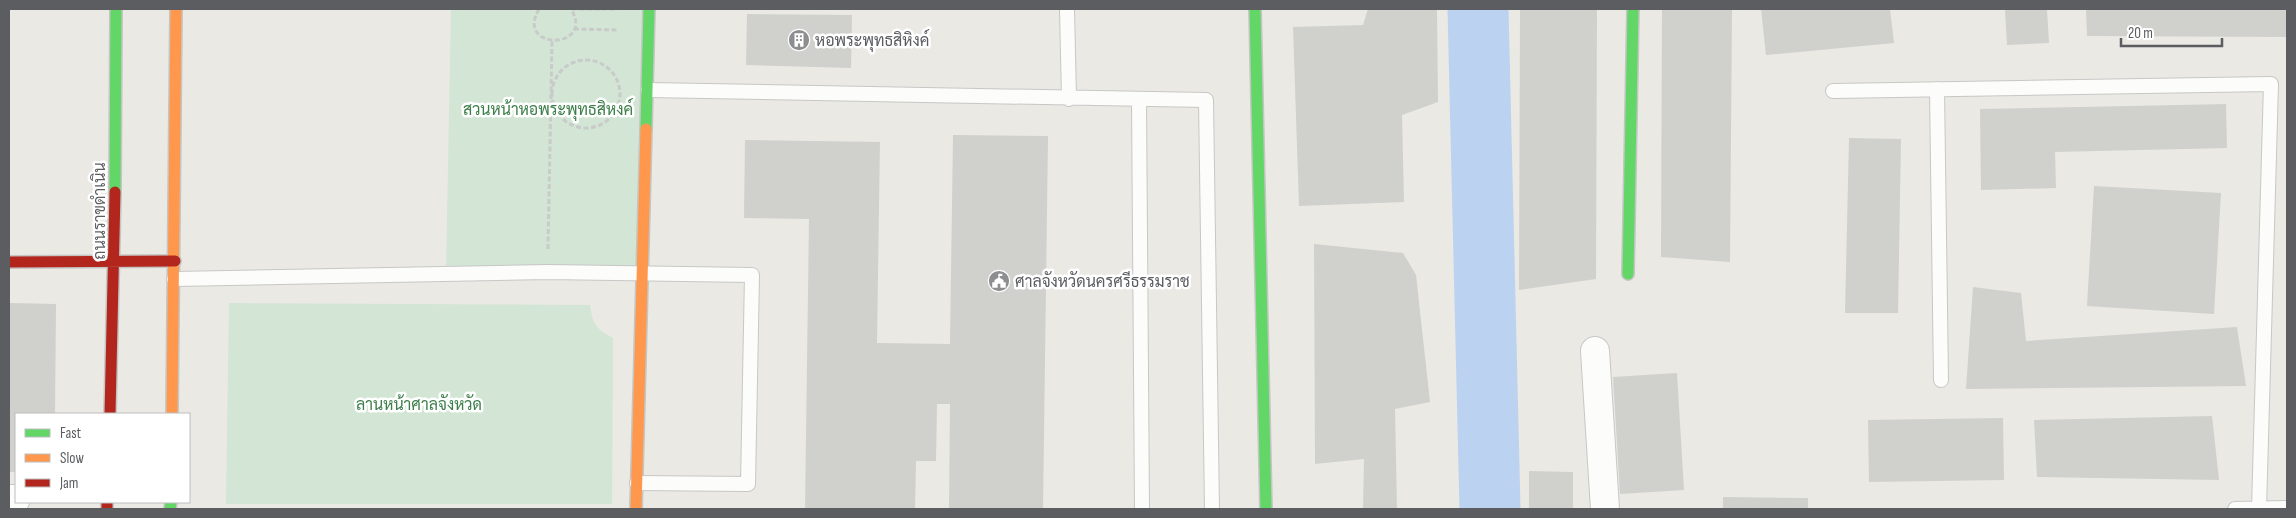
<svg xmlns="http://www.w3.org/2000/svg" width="2296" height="518" viewBox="0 0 2296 518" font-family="'Sofia Sans Condensed',Sarabun,sans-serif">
<rect width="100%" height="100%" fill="#eae9e4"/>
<path fill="#d3e5d4" d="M451,9H649L643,273L446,274Z
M229,303L590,305C593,324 595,328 613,338L612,504H226Z"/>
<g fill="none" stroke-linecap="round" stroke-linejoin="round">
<path stroke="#bcd2f1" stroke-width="61" d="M1478,9L1490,509"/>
</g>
<path fill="#d0d0cd" d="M1368,9H1437L1438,102L1402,115L1404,202L1299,206L1293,27L1363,25Z
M1520,9H1597L1596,279L1519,290Z
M1662,9H1732L1730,262L1661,257Z
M1761,9H1890L1894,43L1766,55Z
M2005,9H2047L2049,43L2007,45Z
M2086,9H2287V37L2087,36Z
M747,14L852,15L851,68L746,65Z
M2226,104L2227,148L2055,152L2056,188L1981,190L1980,109Z
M953,135L1048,136L1043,509H949L950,404H937L936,461H916L915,509H805L809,219L744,218L745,140L880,142L877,343L950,344Z
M1849,138L1901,139L1898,313H1845Z
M2094,186L2221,193L2214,314L2087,306Z
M1314,244L1403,253L1416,275L1430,402L1395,409L1397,509H1363L1364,459L1315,464Z
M1973,287L2021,293L2026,341L2237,327L2246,386L1966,389Z
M9,303L56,304L55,414H16V472H9Z
M1677,373L1684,490L1620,494L1613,377Z
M2212,416L2219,480L2037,477L2034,420Z
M2003,418L2004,480L1869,482L1868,420Z
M1529,471L1573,472V509H1529Z
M1723,497L1808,498V509H1723Z"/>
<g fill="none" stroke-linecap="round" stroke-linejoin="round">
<g stroke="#c7c7c6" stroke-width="16">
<path id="lane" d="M1067,9L1069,99
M1937,89L1941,380
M648,90L1206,100L1212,509
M1833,91L2271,84L2259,509
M1139,99L1142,509
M174,279L547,272L752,275L748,484L637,483
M2235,509L2287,508"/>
</g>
<g stroke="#c7c7c6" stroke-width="30">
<path id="street" d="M1595,351L1605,509
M9,499H16"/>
</g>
<g stroke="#c5c6c4" stroke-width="14">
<path id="fast" d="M1255,9L1266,509
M646,129L649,9
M115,192L116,9
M1628,274L1633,9
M170,509L171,502"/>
</g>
<g stroke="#c5c6c4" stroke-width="14">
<path id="slow" d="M172,414L176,9
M636,509L646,129"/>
</g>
<g stroke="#c5c6c4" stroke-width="14">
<path id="jam" d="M9,262L175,261
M110,414L115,192
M107,502V509"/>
</g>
<path stroke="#c8cbc9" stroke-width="3" stroke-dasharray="5 2.5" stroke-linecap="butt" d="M539,9C514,51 596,50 571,9
M572,9H618
M574,29L618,30
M552 94a34 34 0 1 1 68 0a34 34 0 1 1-68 0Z
M548,249L552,41"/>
<use href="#lane" stroke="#fcfcfb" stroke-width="14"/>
<use href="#street" stroke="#fcfcfb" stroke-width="28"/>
<use href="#fast" stroke="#63d668" stroke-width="11"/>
<use href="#slow" stroke="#ff974d" stroke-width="11"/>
<use href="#jam" stroke="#b3261e" stroke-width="11"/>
</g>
<defs>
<g id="building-disc" transform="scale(1.125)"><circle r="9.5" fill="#8d8e8f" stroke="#fff"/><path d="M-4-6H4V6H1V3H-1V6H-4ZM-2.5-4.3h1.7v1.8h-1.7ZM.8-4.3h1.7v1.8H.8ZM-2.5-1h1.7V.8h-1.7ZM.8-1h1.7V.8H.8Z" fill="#fff"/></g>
<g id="civic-disc" transform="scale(1.125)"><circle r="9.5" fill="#8d8e8f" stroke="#fff"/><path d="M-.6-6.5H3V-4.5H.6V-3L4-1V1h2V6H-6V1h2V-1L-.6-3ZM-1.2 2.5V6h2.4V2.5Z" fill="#fff"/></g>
</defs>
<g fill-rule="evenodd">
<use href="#building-disc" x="799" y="40"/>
<use href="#civic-disc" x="999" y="281"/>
</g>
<g text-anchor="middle" stroke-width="5" stroke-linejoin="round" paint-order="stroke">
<g font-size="16" fill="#5b5d61" stroke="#fff" text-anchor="start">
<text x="815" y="46">หอพระพุทธสิหิงค์</text>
<text x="1015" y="287">ศาลจังหวัดนครศรีธรรมราช</text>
</g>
<g font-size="16" fill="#3d7e4a" stroke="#fff">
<text x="548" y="115">สวนหน้าหอพระพุทธสิหงค์</text>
<text x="419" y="410">ลานหน้าศาลจังหวัด</text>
</g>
<g font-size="16" fill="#5b5d61" stroke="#fff">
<text transform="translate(99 211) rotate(-90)" y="6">ถนนราขดำเนิน</text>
</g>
</g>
<rect width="2296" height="518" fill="none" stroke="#5b5d61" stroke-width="20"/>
<rect x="15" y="413" width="175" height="90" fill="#ffffff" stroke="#bdbec0"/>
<rect x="25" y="429" width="25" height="8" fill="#63d668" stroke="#bdbec0"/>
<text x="60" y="438" font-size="15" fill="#5b5d61">Fast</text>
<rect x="25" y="454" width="25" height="8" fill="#ff974d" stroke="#bdbec0"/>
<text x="60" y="463" font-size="15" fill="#5b5d61">Slow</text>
<rect x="25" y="479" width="25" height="8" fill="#b3261e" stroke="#bdbec0"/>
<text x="60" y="488" font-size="15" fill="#5b5d61">Jam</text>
<path d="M2121 38v8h101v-8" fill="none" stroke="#5b5d61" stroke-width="2.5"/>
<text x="2128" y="38" font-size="15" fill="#5b5d61" stroke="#ffffff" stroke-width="4" paint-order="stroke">20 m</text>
</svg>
